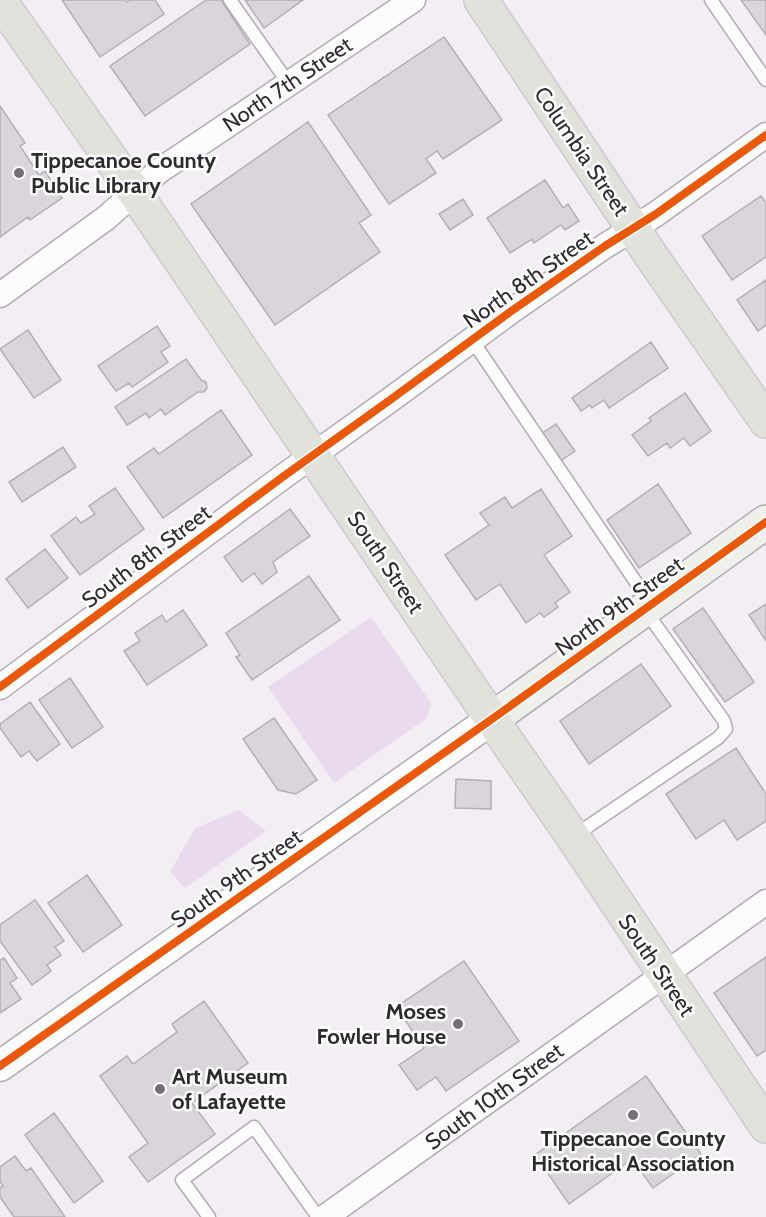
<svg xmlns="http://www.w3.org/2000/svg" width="766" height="1217" viewBox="0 0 766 1217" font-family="Cabin,sans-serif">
<rect width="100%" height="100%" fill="#f3eef4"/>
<path fill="#e9daee" d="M371,617L431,703L427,718L334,783L268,687Z
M239,810L266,831L185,888L170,872L195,828Z"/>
<path fill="#d9d5da" stroke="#b3afb4" stroke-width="1.5" d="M62,0H126L127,2L130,0H155L164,14L100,57Z
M206,0H221L250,44L145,116L110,66Z
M245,0H303L264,28Z
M741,0H766V35Z
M444,37L502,120L443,159L437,151L426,159L436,173L389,204L328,115Z
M0,106L25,143L20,146L39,175L45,171L62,198L30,220L28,217L0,237Z
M308,122L371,215L359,223L380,252L275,325L191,204Z
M545,180L563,208L568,204L579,221L565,230L561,225L534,243L532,239L510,253L487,218Z
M761,196L766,203V257L732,280L702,236Z
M463,199L473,215L450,230L439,214Z
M766,280V325L758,331L737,300Z
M157,326L170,346L161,352L168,362L132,387L129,383L116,391L98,366Z
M28,330L61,380L34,398L0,349Z
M651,342L668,368L609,408L604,400L592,408L590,405L581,411L572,398Z
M186,359L201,380L206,382L207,388L204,392H198L165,415L161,409L149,418L146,413L127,425L115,407Z
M685,393L711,431L690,446L684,438L670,448L667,443L648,456L632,435L651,421L649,418Z
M221,410L252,455L163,518L127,467L154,448L159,454Z
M556,424L575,451L559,462L541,434Z
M63,447L76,467L22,502L9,482Z
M658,484L691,533L639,568L607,520Z
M115,488L144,529L80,575L51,536L76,517L81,523L95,514L89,506Z
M541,489L572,536L544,555L570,592L555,603L558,607L544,617L540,613L526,623L500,584L476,600L445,555L489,525L480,513L505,497L512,508Z
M290,509L310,536L273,562L277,572L262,584L254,573L242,582L224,557Z
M45,549L68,578L28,608L6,579Z
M309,576L340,620L252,680L236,657L240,655L226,633Z
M766,604V641L749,615Z
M703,608L754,682L725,702L673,629Z
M183,610L207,645L147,685L124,651L140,641L135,633L162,615L166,622Z
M641,664L671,706L589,764L560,721Z
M70,678L103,727L72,748L39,700Z
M30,702L60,744L37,761L29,751L21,757L0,728V724Z
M274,718L317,780L296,794L278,790L243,739Z
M736,748L766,794V821L737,840L724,820L696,839L666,794Z
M456,779L491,781V809L455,808Z
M87,875L122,925L83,952L48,903Z
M35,900L64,941L55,947L61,955L47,965L51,971L32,985L0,941V925Z
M766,957V1050L757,1056L714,993Z
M4,958L17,978L10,983L21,999L0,1013V960Z
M464,961L519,1041L446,1091L436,1077L417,1090L399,1065L424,1048L396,1007Z
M204,1001L248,1063L192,1103L215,1134L148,1182L129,1157L148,1143L100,1076L127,1056L133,1064L177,1032L172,1024Z
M646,1076L701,1154L653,1188L632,1159L569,1204L535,1155Z
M54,1113L103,1181L74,1203L25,1135Z
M15,1156L26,1171L31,1168L65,1217H14L0,1197V1188L3,1186L0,1181V1167Z"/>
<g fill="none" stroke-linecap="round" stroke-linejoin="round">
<g stroke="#afabb0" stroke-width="15">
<path id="service" d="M230,0L289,84
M711,0L766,80
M472,340L650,603
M574,836L718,738L726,729L724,721L645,610
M209,1217L182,1180L254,1127L318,1217"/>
</g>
<g stroke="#afabb0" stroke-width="27">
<path id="minor" d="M0,295L106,218L159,171L413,0
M0,687L284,476L390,400L510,312L605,246L656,214L766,135
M325,1217L766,902"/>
</g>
<g stroke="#afabb0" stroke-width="33">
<path id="tertiary" d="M0,1066L492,719"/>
</g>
<g stroke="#afabb0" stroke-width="36">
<path id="secondary" d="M492,719L766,522"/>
</g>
<g stroke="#cdcacd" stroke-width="36">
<path id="primary" d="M481,0L650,254L766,421
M0,1L135,193L508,743L573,837L766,1126"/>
</g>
<use href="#service" stroke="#fdfcfd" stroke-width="12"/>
<use href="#minor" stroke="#fdfcfd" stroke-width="24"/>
<use href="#tertiary" stroke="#fdfcfd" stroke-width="30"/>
<use href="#secondary" stroke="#efefec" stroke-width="33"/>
<use href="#primary" stroke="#e1e2db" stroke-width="33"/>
<g stroke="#fff" stroke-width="11">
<path id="cycleway" d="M0,687L284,476L390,400L510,312L605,246L656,214L766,135
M0,1066L492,719L766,522"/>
</g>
<use href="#cycleway" stroke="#e8590c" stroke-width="8"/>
</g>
<g fill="#736f74" stroke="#fff" stroke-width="2">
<circle cx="19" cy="173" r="6"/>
<circle cx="458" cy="1024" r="6"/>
<circle cx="160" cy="1089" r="6"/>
<circle cx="633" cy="1115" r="6"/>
</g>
<g text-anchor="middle" stroke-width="5" stroke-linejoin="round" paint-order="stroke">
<g font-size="22" fill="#2e2a2f" stroke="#fff">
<text transform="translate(287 84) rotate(-34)" y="8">North 7th Street</text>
<text transform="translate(582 151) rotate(56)" y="8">Columbia Street</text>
<text transform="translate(528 279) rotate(-35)" y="8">North 8th Street</text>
<text transform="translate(146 556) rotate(-37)" y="8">South 8th Street</text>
<text transform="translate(386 562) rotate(56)" y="8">South Street</text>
<text transform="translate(619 606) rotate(-36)" y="8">North 9th Street</text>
<text transform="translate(236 878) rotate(-35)" y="8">South 9th Street</text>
<text transform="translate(657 965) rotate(56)" y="8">South Street</text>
<text transform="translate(494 1096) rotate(-36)" y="8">South 10th Street</text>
</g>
<g font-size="22" font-weight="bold" fill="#2e2a2f" stroke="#fff" text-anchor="start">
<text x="31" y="168">Tippecanoe County<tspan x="31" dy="25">Public Library</tspan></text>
<text x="446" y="1019" text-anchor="end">Moses<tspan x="446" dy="25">Fowler House</tspan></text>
<text x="172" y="1084">Art Museum<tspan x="172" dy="25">of Lafayette</tspan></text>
<text x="633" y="1146" text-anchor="middle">Tippecanoe County<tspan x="633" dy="25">Historical Association</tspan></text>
</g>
</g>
</svg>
